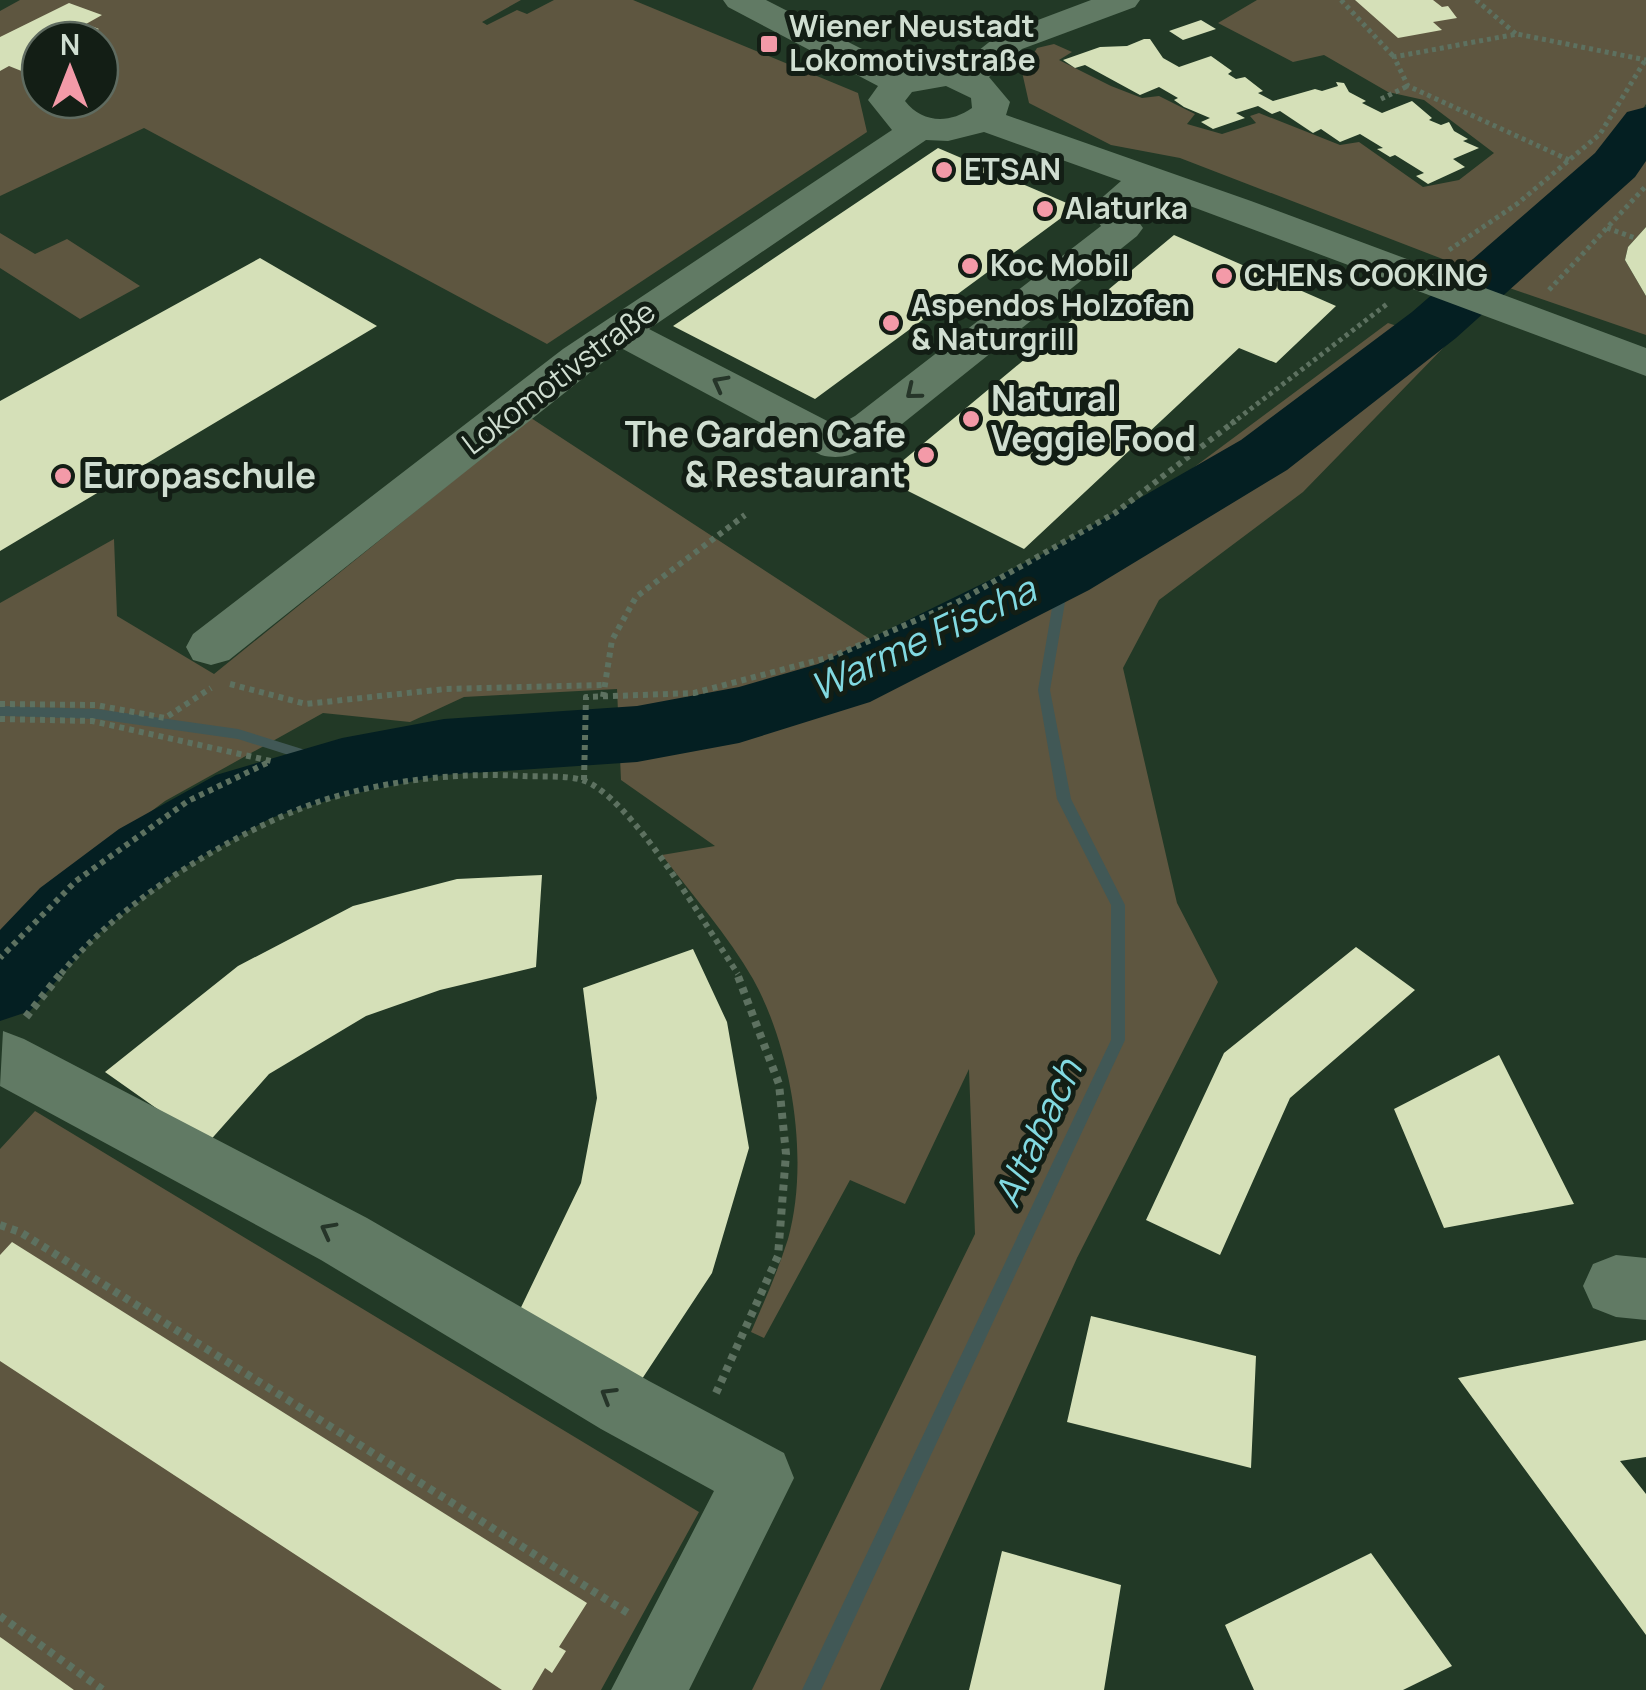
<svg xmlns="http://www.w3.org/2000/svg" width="1646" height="1690" viewBox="0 0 1646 1690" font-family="Manrope,sans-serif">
<rect width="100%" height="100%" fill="#223926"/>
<path fill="#5e5640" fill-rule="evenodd" d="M20,0H521L482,22L487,25L517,10L527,14L554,0H633L858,93L867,132L547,344L144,128L0,196V11ZM40,40H100V100H40Z
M1257,0H1646V104L1609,160L1479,273L1180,158L1111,145L1029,103L1022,72L1037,48L1054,44L1072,52L1059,60L1111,86L1142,98L1159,96L1195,114L1187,124L1222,134L1256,123L1250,116L1259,113L1340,145L1359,142L1423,187L1459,180L1494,153L1424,100L1388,92L1324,55L1293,62L1218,23Z
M1646,136V227L1628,247L1625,260L1646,296V335L1492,282L1623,169Z
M0,233L35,254L67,239L140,286L80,319L0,268Z
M1388,323L1448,343L1303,492L1159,600L1123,668L1177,903L1218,982L1077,1258L880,1690H752L975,1234L969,1069L905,1204L850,1180L764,1338L751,1332C764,1302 778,1271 788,1239C810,1161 792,1049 753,979C728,935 692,895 662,855L715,846L621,780L617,689L464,697L410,722L323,713L165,801L34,899L0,936V603L114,539L117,616L214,674L531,418L879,645L1123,520Z
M35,1111L699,1512L601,1690H0V1149Z"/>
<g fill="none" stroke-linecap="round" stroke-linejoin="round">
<path fill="#415856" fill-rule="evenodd" d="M1064,569L1070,573L1050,690L1071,799L1125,905V1040L821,1690H802L1111,1040V905L1057,799L1038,690L1058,573Z
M0,706L97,709L238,729L347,763L349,767L342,772L238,739L97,719L0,716Z"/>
<path fill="#041f22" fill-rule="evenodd" d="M1646,107V161L1635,177L1456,338L1287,470L1089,590L870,702L739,743L637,762L444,775L342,796L271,818L175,873L98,934L30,1011L0,1021V930L40,888L119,829L216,775L342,738L444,719L637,706L739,687L818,664L1039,556L1241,440L1412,312L1595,153L1627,112Z"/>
</g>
<path fill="#d5e0b8" d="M1355,0H1433L1442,7L1448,6L1457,18L1433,22L1442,30L1398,38Z
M69,3L102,15L86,24L99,29L80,40H40V62L24,72L9,66L0,71V37Z
M1201,20L1216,29L1183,40L1169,31Z
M1144,39H1150L1163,58L1179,67L1211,56L1232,71L1228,74L1236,79L1245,77L1263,91L1258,93L1273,101L1315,89L1322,91L1338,86L1336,82L1344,83L1349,92L1366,101L1362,103L1382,113L1412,101L1432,118L1429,120L1441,125L1449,122L1454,131L1468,139L1463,141L1479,148L1453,159L1465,167L1428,184L1416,176L1424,173L1395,155L1390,157L1377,149L1383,148L1360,134L1340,142L1321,129L1313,133L1280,111L1272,114L1258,106L1236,113L1245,118L1213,129L1201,122L1210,118L1184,107L1174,100L1178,98L1159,87L1140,95L1085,65L1075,68L1063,60L1100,47L1127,46Z
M938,148L1076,207L815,399L673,326Z
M1646,227V296L1625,260L1628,247Z
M1174,235L1336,306L1276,363L1239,348L1024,549L882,478Z
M260,258L377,326L0,551V401Z
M542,875L536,967L440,990L366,1016L269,1074L207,1144L105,1072L238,966L353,906L457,879Z
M1356,947L1415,990L1290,1098L1220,1255L1146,1220L1224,1053Z
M693,949L727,1022L749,1148L712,1273L638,1385L513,1324L581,1183L597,1098L583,988Z
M1499,1055L1574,1204L1444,1228L1394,1109Z
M12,1242L587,1603L559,1647L566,1651L552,1673L545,1668L532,1690H502L0,1361V1255Z
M1091,1316L1256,1356L1251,1468L1067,1422Z
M1646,1340V1457L1620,1461L1646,1494V1635L1458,1378Z
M1002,1551L1121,1585L1104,1690H969Z
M1371,1553L1452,1666L1403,1690H1254L1225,1625Z
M0,1637L3,1639L74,1690H0Z"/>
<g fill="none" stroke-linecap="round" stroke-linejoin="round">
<path stroke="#5d7160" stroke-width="5" stroke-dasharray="4 4" stroke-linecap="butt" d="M1341,0L1394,57
M1476,0L1516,34
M1381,99L1408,86
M1569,160L1408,86L1394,57L1517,34L1646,60
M1607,228L1635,238
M1449,250L1517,204L1600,134L1646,59
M1549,290L1646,186
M1231,424L1387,304"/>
<path stroke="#5d7160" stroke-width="6" stroke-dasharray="5 5" stroke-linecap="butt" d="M230,684L306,704L445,689L605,685
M603,697L612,640L636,597L745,515
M0,704L96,705L165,718L211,688
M0,719L92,721L271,761L188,801L76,881L0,958
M584,780L586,697L694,693L834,656L956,603L1115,513L1235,421
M61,974C119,902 231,833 318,802C381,781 456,772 522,776C540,777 565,775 582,780C630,794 708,930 738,974"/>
<path stroke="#5d7160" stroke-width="8" stroke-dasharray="6 6" stroke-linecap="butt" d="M26,1017L63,971
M0,1225L20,1232L628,1613
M716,1393L778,1256L786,1154L779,1084L736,971
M0,1616L103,1690"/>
<path fill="#617a64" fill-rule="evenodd" d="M723,0H766L905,71L946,64L958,67L998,35L1091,0H1140L1135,7L1022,49L989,77L1010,102L1006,115L1251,201L1646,348V376L1155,193L1131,211L1143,228L1137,236L887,436C864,449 847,462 821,455L621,348L229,660L211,665L193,660L186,647L193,634L563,349L892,130L868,100L878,86L728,7ZM946,86L971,98L972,108C949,124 922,123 905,101L912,92ZM984,132L1121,181L1089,209L1101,226L855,416L837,426L649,329L926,140L948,141Z
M3,1031L24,1039L367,1218L649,1381L784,1453L794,1478L689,1690H611L714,1491L601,1429L321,1260L0,1086Z
M1616,1255L1646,1258V1320L1616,1317L1593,1308L1583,1286L1593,1264Z"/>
</g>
<defs><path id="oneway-chevron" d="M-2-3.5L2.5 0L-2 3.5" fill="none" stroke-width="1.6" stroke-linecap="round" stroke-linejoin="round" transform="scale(2.5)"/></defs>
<g stroke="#263529">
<use href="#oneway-chevron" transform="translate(720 383) rotate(-152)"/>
<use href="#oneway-chevron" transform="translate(913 392) rotate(141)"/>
<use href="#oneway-chevron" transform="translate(328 1230) rotate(-152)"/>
<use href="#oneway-chevron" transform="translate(608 1395) rotate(-149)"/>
</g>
<g fill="#f39aa8" stroke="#131e15" stroke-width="4">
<rect x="759" y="34" width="20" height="20" rx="5"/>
<circle cx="944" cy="170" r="10"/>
<circle cx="1045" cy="209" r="10"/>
<circle cx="970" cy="266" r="10"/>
<circle cx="1224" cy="276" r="10"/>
<circle cx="891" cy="323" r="10"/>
<circle cx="971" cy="419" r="10"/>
<circle cx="926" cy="455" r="10"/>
<circle cx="63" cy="476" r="10"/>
</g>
<g text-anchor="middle" stroke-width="10" stroke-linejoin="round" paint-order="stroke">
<g font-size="30" font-weight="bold" fill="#d0ded1" stroke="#131e15" text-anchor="start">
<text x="789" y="37">Wiener Neustadt<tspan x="789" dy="34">Lokomotivstraße</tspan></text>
<text x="964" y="180">ETSAN</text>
<text x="1065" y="219">Alaturka</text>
<text x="990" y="276">Koc Mobil</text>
<text x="1244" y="286">CHENs COOKING</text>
<text x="911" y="316">Aspendos Holzofen<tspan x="911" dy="34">&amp; Naturgrill</tspan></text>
</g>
<g font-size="30" fill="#d0ded1" stroke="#131e15">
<text transform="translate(559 378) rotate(-37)" y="10">Lokomotivstraße</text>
</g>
<g font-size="35" font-weight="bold" fill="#d0ded1" stroke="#131e15" text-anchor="start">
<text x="991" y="411">Natural<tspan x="991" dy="40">Veggie Food</tspan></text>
<text x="906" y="447" text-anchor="end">The Garden Cafe<tspan x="906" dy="40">&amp; Restaurant</tspan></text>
<text x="83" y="488">Europaschule</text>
</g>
<g font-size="38" font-style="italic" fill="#81d9e1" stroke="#131e15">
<text transform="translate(923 639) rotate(-25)" y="13">Warme Fischa</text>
<text transform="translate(1038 1133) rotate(-65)" y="13">Altabach</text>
</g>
</g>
<g transform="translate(70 70)"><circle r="48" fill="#131e15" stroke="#5f6b60" stroke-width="2.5"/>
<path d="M0-8L18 38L0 25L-18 38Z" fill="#f39aa8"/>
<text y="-15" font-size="28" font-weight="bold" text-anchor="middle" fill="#d0ded1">N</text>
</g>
</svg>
